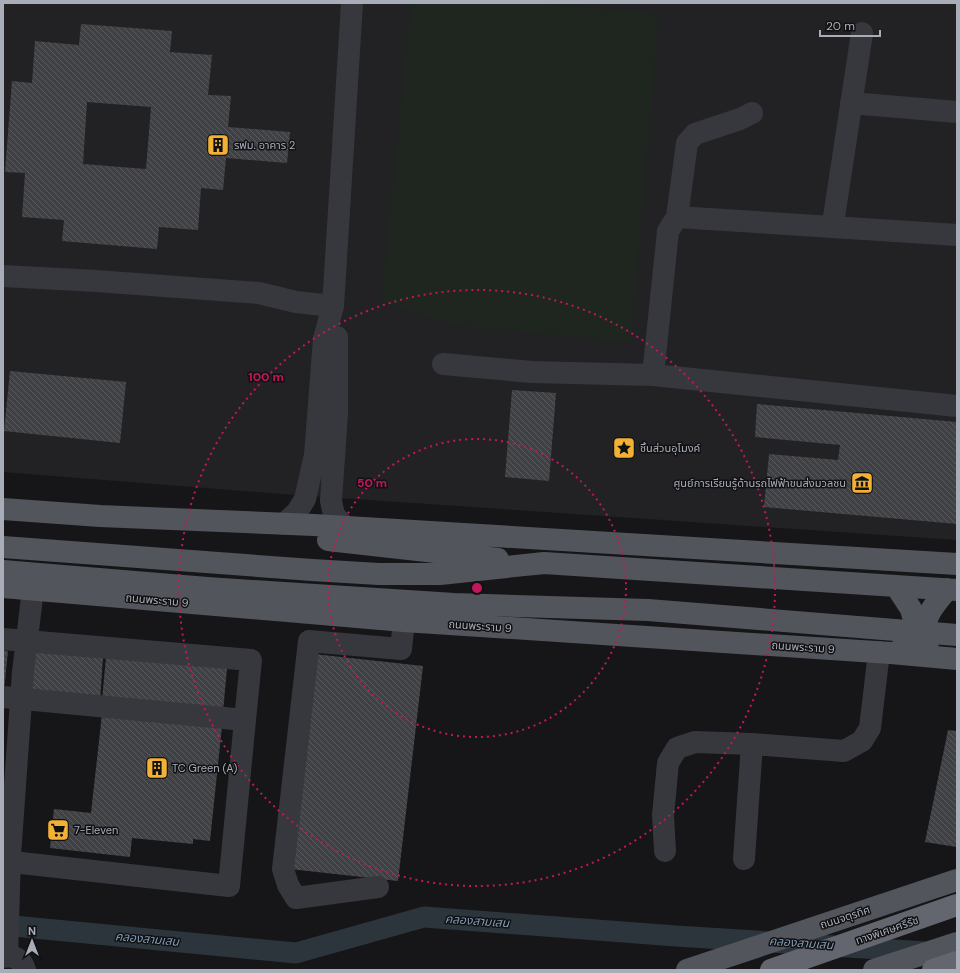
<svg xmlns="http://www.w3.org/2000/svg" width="960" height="973" viewBox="0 0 960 973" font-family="'DM Sans','Noto Sans Thai',sans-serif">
<defs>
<pattern id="building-back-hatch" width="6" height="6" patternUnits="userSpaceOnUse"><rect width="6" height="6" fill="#404145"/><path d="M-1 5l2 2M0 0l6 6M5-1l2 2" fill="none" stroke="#595a5e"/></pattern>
</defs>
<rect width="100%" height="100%" fill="#161618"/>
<path fill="#222225" d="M3,3H957V540L295,495L3,472Z"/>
<path fill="#1e261f" d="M411,3H536L659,14L631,342L452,325L381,302Z"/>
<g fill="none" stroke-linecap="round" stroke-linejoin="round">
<path stroke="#2c353c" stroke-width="21" d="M3,925L296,953L424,917L676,936L926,952"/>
</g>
<path fill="url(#building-back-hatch)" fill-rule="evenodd" d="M81,24L172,31L170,52L212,55L208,95L231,96L228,127L290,132L287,163L226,158L223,190L201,188L198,230L159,227L157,249L62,241L64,220L22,217L25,173L5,172L12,81L32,83L35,41L79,45ZM87,102L151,107L146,169L83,164Z
M10,371L126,382L120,443L4,431Z
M512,390L556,393L549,481L505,477Z
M757,404L957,422V524L764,507L769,454L838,460L840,445L755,437Z
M3,650L8,651L4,691H3Z
M33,652L103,658L100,701L29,694Z
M314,654L423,666L398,881L290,869Z
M106,657L227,668L223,712L102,700Z
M102,714L222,726L210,841L193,839V844L132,838L130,857L50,848L54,809L91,813Z
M948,730L957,731V847L925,842Z"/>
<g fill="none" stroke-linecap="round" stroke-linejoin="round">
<path stroke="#37383d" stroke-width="22" d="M851,103L957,112
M677,217L687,143L695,134L740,119L752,113
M836,227L834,217L862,33
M3,276L96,281L259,293L296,302L333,306
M337,337V413L331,501L334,515L345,527
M443,364L532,372L653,375L957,406
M653,375L668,231L677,217L957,235
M284,524L297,512L305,499L315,455L324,339L333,306L352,3
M3,639L251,660L245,720
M3,697L245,720L229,886L3,861
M665,851L663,815L668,763L677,748L695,742L752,744L844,751L862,741L870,728L879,652
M744,859L752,744
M378,887L296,898L288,885L283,869L309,641L401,649L404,621
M7,956L10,856L23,672L33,589
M3,957C14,955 22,959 25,970"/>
<path stroke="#53555c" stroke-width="22" d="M3,509L100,516L314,525L957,564
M328,540L498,559
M3,547L312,570L379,574H440L544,563L957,590
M896,586L911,609L915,624L909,640L903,645
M3,587L404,621L891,653L957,659
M928,642C926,639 926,637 926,633C923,615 937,603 947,589
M687,970L957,880
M874,970L957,943"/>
<path stroke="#63666e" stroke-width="22" d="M771,970L957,905
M933,970L957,962"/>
<path stroke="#53555c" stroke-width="22" d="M3,571L207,588L454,604L648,610L957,635"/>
</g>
<g fill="none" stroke="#c2185b" stroke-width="2" stroke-dasharray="2 4">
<circle cx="477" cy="588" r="149"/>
<circle cx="477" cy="588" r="298"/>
</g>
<defs>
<g id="building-square" transform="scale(1.15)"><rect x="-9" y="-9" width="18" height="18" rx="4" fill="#f2b134" stroke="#111113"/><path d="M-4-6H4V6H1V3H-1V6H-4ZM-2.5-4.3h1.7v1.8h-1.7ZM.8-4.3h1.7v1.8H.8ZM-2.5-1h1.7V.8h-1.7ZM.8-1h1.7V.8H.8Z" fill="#111"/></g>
<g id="sight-square" transform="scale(1.15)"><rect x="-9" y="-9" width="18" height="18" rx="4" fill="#f2b134" stroke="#111113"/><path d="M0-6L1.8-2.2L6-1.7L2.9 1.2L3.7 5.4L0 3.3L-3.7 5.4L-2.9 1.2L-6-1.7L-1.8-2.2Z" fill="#111"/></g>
<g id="museum-square" transform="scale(1.15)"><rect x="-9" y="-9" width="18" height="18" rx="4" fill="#f2b134" stroke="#111113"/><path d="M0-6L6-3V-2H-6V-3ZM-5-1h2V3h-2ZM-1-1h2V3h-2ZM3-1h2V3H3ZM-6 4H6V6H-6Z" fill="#111"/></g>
<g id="supermarket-square" transform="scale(1.15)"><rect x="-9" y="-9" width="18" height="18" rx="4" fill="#f2b134" stroke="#111113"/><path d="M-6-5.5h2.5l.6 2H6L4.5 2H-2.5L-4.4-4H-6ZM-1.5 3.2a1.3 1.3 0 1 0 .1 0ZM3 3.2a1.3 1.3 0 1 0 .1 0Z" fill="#111"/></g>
</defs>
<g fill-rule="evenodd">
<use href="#building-square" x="218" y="145"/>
<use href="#sight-square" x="624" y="448"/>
<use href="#museum-square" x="862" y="483"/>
<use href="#building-square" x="157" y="768"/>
<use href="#supermarket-square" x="58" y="830"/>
</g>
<g text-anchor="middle" stroke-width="3" stroke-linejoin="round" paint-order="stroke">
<g font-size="11" fill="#a8adb8" stroke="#111113" text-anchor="start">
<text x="234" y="149">รฟม. อาคาร 2</text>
<text x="640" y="452">ชิ้นส่วนอุโมงค์</text>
<text x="846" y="487" text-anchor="end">ศูนย์การเรียนรู้ด้านรถไฟฟ้าขนส่งมวลชน</text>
<text x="172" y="772">TC Green (A)</text>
<text x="74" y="834">7-Eleven</text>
</g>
<g font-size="11" fill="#a8adb8" stroke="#111113">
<text transform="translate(157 600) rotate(5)" y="4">ถนนพระราม 9</text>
<text transform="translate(480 626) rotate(4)" y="4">ถนนพระราม 9</text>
<text transform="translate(803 647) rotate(4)" y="4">ถนนพระราม 9</text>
<text transform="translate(845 917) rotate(-18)" y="4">ถนนจตุรทิศ</text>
<text transform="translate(887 930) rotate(-19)" y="4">ทางพิเศษศรีรัช</text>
</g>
<g font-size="12" font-style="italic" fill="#7f9bb3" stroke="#111113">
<text transform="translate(477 921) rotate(4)" y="4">คลองสามเสน</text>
<text transform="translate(147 939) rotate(5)" y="4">คลองสามเสน</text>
<text transform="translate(801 943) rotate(4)" y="4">คลองสามเสน</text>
</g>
</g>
<circle cx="477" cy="588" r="6" fill="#c2185b" stroke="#111113" stroke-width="2"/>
<g font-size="12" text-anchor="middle" font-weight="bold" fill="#c2185b" stroke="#111113" stroke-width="3" stroke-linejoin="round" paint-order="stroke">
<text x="266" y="381">100 m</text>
<text x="372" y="487">50 m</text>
</g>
<rect width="960" height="973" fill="none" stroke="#a8adb8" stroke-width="8"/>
<g transform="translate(32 941)" stroke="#111113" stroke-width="3" paint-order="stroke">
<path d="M0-3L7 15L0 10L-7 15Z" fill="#a8adb8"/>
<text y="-6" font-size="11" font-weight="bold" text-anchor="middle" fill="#a8adb8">N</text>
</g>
<path d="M820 30v6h60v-6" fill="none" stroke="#a8adb8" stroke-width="2"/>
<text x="826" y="30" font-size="12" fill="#a8adb8" stroke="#111113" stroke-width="3" paint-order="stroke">20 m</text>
</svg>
